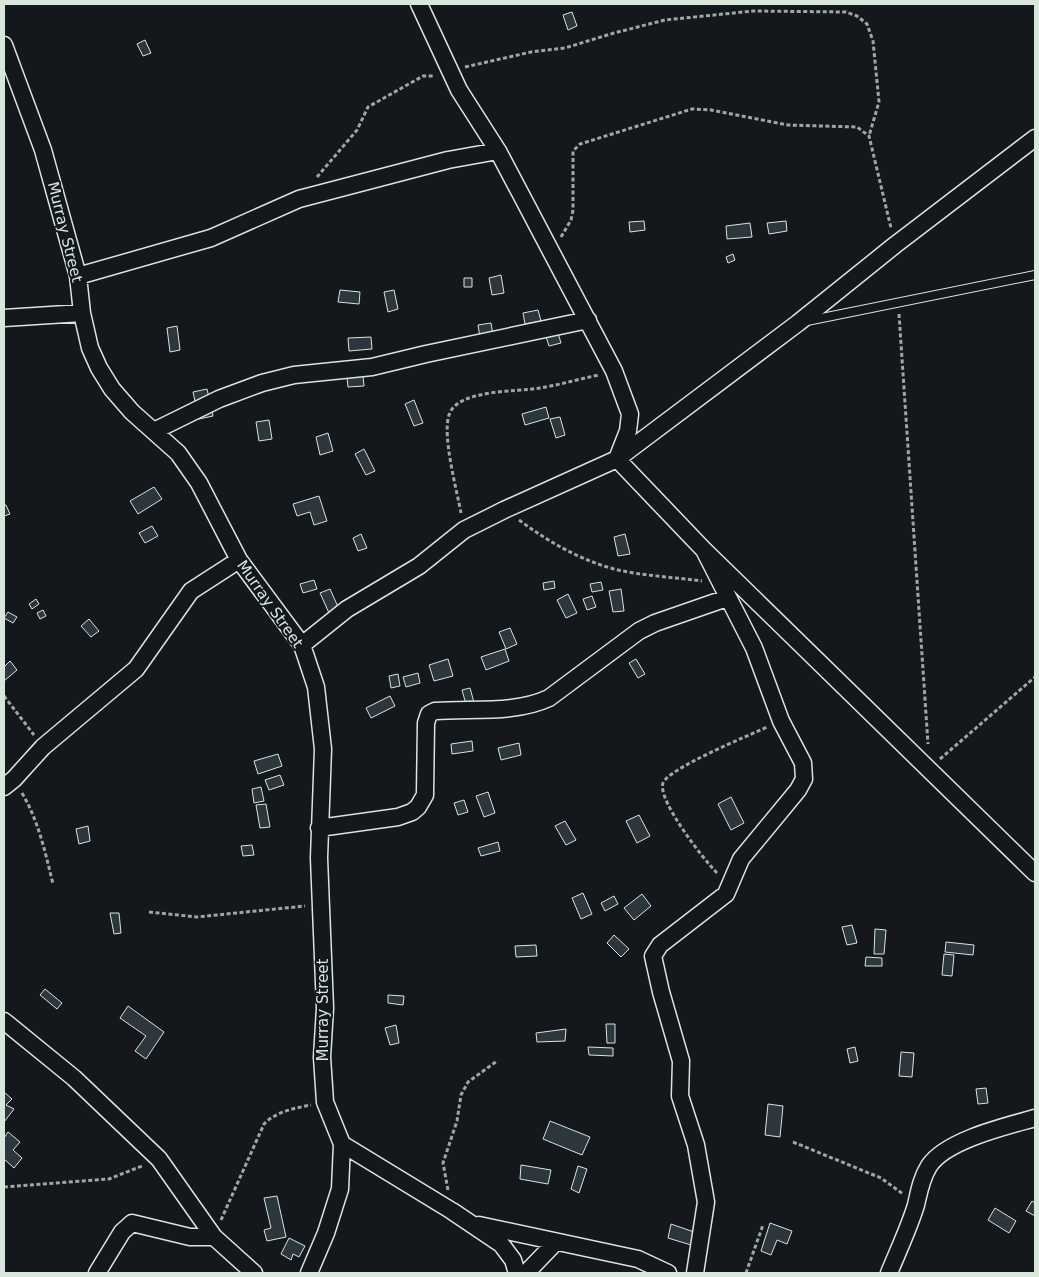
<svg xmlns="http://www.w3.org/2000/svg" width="1039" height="1277" viewBox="0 0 1039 1277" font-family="'DejaVu Sans',sans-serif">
<rect width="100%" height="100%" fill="#14181c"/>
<path fill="#2c363c" stroke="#d8e6dc" d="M572,12L577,26L568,30L563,15Z
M145,40L151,53L143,56L137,44Z
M644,221L645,230L630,232L629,222Z
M786,221L787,231L769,234L767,223Z
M750,223L752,237L727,239L726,226Z
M733,254L735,260L728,263L726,257Z
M501,275L504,293L492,295L489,278Z
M464,278H472V287H464Z
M340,290L360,292L359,304L338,302Z
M394,290L398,309L388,312L384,292Z
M538,310L541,321L525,324L523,313Z
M554,320L561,343L549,346L542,324Z
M491,323L495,347L482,350L478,325Z
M177,326L180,350L170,352L167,328Z
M371,337L372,349L349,351L348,338Z
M363,376L364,386L348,387L347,378Z
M207,389L213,416L199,419L193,392Z
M414,400L423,423L414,426L405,404Z
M546,407L549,418L525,425L522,414Z
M560,417L565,435L556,438L550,419Z
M269,420L272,439L259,441L256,422Z
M328,433L333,451L320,455L316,437Z
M364,449L375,471L366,475L355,454Z
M154,487L162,499L138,514L130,501Z
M319,496L327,521L314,525L310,512L297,516L293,504Z
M4,505H6L10,514L4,516Z
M152,526L158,536L145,543L139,533Z
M361,534L367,548L358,551L353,538Z
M625,534L630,554L618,556L614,537Z
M314,580L317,589L303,593L300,584Z
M554,581L555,588L544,590L543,583Z
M601,582L603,590L592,592L590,584Z
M330,589L339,609L329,613L320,593Z
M621,589L624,611L613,612L609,591Z
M568,594L577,613L566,618L557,600Z
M592,596L596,607L587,610L583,599Z
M36,599L39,604L32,609L29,604Z
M43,610L46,616L40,619L37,613Z
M8,612L17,617L13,623L4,618Z
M89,619L99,631L91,637L81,626Z
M510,628L517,644L506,649L499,632Z
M505,649L509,661L486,670L481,657Z
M448,659L453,676L434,681L429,665Z
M636,659L645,674L638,678L629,663Z
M10,661L17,670L4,681V667Z
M418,673L420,683L406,687L403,677Z
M398,674L400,686L391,688L389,676Z
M470,688L475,706L467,708L462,690Z
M390,696L395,706L371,718L366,708Z
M472,741L473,751L452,754L451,744Z
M519,743L521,755L501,760L498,748Z
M278,754L282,766L258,774L254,761Z
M280,775L284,785L269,790L265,780Z
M261,787L264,801L254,803L252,789Z
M488,792L495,813L484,817L476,796Z
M731,797L744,823L731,830L718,804Z
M464,800L468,812L458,815L454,803Z
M266,804L270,827L260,828L256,805Z
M639,815L650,836L637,843L626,821Z
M565,821L576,840L566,845L555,826Z
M88,826L90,841L79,844L76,829Z
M498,842L500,851L481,856L478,848Z
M252,845L254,855L243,856L241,846Z
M583,893L592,914L581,919L572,898Z
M642,894L651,906L634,920L624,908Z
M614,896L618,904L605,911L601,903Z
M110,913H119L121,933L114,934Z
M852,925L857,943L847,945L842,927Z
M875,929L886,930L884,954H874Z
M614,935L629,949L621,957L607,943Z
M946,942L974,945L973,955L945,952Z
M536,945L537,956L516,957L515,946Z
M944,954L954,955L952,976L942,975Z
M866,957L882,958V966H865Z
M45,989L62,1003L57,1009L40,995Z
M388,995L404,996L403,1005L388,1003Z
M128,1006L164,1032L146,1059L135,1051L146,1036L120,1018Z
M606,1024H615V1043H607Z
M396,1025L399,1043L390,1045L385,1028Z
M566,1029L565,1041L537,1042L536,1033Z
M588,1047L613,1048V1056L589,1055Z
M855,1047L858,1061L850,1063L847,1049Z
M901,1052L914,1053L912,1077L899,1076Z
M986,1088L988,1103L978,1104L976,1089Z
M4,1092L12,1099L6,1105L14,1109L4,1122Z
M768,1104L783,1106L780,1137L765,1135Z
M550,1121L590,1137L582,1155L543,1139Z
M8,1132L20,1142L13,1150L22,1158L14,1168L4,1159V1138Z
M521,1165L551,1170L548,1184L520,1179Z
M578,1166L587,1169L579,1193L571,1189Z
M277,1196L286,1237L267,1241L264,1230L271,1228L264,1198Z
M1032,1201L1035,1203V1216L1026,1211Z
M995,1208L1016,1221L1009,1233L988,1220Z
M770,1223L792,1231L787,1244L777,1240L771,1255L761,1251Z
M671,1224L694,1232L691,1245L668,1238Z
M289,1238L305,1246L299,1257L293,1254L291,1260L281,1254Z"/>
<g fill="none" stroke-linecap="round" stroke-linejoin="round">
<g stroke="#d8e6dc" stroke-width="10">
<path id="service" d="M807,321L1035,275"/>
</g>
<g stroke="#d8e6dc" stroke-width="19">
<path id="minor" d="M419,4L459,90L498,151L614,371L630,414L628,431L617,459
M4,45L43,150L78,276L82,313L90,348L99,368L112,389L132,412L178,453L199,483L239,560L302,645L316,687L323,749L319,858L325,1008L322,1057L325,1102L342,1144L340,1189L326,1233L309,1273
M78,276L211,238L299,199L448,160L498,151
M4,318L82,313
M154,431L219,399L262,383L294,375L372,367L426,354L588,320
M617,459L704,550L1035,873
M302,645L347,609L419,566L464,530L504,510L617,459L798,323L895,245L1035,138
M4,787L14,779L43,747L136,669L191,591L239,560
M319,828L398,817L412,812L418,807L425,795L426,723L429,714L435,711C472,708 515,714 549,698L639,631L655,623L727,598
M4,1021L74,1078L159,1159L214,1237L254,1273
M342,1144L452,1211L501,1244L513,1260L517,1273
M479,1225L638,1259L668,1273
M97,1273L122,1232L132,1223L190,1237H214
M526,1273L555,1243
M695,1273L706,1202L696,1145L680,1096L681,1061L661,992L653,956L660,945L726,894L741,859L798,790L804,779L803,763L781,721L754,648L704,550
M889,1273C898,1251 909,1228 916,1205C919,1192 921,1179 929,1166C946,1140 1007,1126 1035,1118"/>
</g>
<path stroke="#9da8a2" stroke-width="3" stroke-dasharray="4 2.5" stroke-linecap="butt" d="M465,67L531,52L565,48L614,33L665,20L753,11L846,12L857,16L867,24L873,41L879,102L869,136
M317,177L357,130L368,107L423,76H434
M561,237L571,220L573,210V151L580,144L692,109L711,110L788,125L857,127L869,136L891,228
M899,314L928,744
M461,513C457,491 442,436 449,415C457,389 517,392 540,388C559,385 579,379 599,375
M519,520C549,542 578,559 614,569C642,576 673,577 702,581
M4,696L34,735
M940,759L1035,677
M22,793C39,822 45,852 53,884
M717,873C704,860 657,800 663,783C669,768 748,736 767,727
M149,912L197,917L305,906
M793,1142L881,1178L903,1194
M4,1187L109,1179L142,1166
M448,1190L443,1163L457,1121L461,1095L468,1082L497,1061
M221,1220L264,1124C275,1112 295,1108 311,1105
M746,1273L763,1225"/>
<use href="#service" stroke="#14181c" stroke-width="8"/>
<use href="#minor" stroke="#14181c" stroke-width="16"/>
</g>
<g text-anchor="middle" stroke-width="4" stroke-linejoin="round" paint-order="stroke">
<g font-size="15" fill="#d8e6dc" stroke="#14181c">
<text transform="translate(65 232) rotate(76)" y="5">Murray Street</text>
<text transform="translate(270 604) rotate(55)" y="5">Murray Street</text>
<text transform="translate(323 1010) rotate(-90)" y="5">Murray Street</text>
</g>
</g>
<rect width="1039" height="1277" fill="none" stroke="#d8e6dc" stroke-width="10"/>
</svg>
